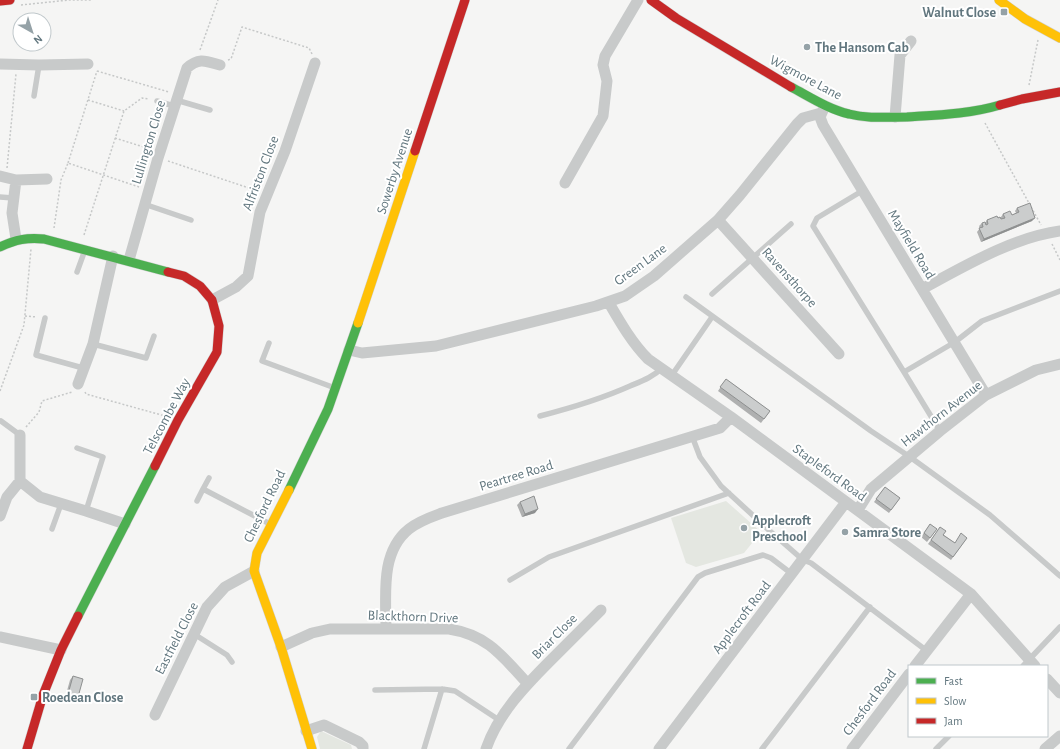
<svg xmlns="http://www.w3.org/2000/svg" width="1060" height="749" viewBox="0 0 1060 749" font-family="'Alegreya Sans',sans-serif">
<rect width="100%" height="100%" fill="#f5f5f4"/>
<path fill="#e4e7e1" d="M726,501L761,532L744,553L696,567L686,563L671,518Z
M321,731L351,745L352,749H320L317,737Z"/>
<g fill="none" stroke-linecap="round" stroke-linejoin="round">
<g stroke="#d1d2d2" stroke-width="10">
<path id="fast" d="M791,87C810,97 828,109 849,114C868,119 887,117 907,117C938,115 970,114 1000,105
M0,247C15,240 27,237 44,239L168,272
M289,490L328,409L358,323
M78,616L155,466"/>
</g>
<g stroke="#d1d2d2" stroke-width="10">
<path id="slow" d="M999,0L1025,19L1060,38
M358,323L415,151
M289,490L257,553L254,571L281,647L312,749"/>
</g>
<g stroke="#d1d2d2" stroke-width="10">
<path id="jam" d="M651,0L676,18L791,87
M0,1L10,0
M1000,105L1022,99L1060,92
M415,151L465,0
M155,466L178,420L217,352L219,326L212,300L200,286L184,276L168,272
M27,749L43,695L61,650L78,616"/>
</g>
<path stroke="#c6c8c8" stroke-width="1.5" stroke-dasharray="2 2" stroke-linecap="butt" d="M21,5L69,0H91
M200,50L218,0
M228,60L231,59L242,27L309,48L312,54
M97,71L169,92
M1029,85L1038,40
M88,100L124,111
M985,123L1041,225
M115,138L150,149
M168,161L258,191
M68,163L97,71
M7,168L16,74
M54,228L61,180L68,163L139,187
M84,235L124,111L142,98L149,99
M1052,244L1060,260
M25,316L37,317
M0,391L24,325L31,249
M85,392L86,394L165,416
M26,427L39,412L42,401L72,392"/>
<path stroke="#c8caca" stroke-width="5.5" d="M34,96L39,65
M176,100L210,110
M157,101L174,106
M862,191L817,218L813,226L904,372L955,342L982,321L1060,291
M0,197L13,198
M144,204L191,220
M77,272L85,250
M712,294L791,224
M686,297L871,431L910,457L990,515L1060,576
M45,318L36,355L83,368
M269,343L262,361L335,388
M93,344L146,358L154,336
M904,372L940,431
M672,375L712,317
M540,416C571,408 601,399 630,386C642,381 653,377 662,368
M1,421L20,435
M692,436L700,457L721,486L771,532L803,560L811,563L927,651
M77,448L103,457L86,511
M203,489L209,478
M197,501L203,489L270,524
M52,529L61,504
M510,580L549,557L729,493
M194,634L227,655L232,662
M1023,666L1060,627
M375,690L442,689L455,691L499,720
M424,749L442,689
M569,749L698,577L705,573L763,555L771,558L792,574
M762,749L870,607
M936,749L949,736"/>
<path stroke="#c8caca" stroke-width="11" d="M0,64L39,65L88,64
M824,108L820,117L823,125L986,395
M895,117L900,55L911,41
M0,176L16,180L47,179
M565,183L603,116L607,81L603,65L605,56L638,0
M718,220L839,354
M16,239L12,213L16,180
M129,260L158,158L187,68C199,57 206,61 220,65
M922,289C965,266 1011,238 1060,231
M212,300L236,287L248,276L260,212L285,151L315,63
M609,303C620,322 632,343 648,359L731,417L971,594L1035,666
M349,350L362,353L436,346L596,306L625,296L654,276L718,220L740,195L797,124L803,118L821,113
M78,384L93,344L113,256
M20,435V481L40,497L86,511L125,524
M858,510L871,489L940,431L986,395L1036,370L1060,364
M0,516L7,497L20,481
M386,628C386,595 380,552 409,529C419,521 431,517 442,513L720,428L731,417
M0,637L61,650
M281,647L312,633L330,629H449C488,635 503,657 528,684
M915,666L971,594
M1047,679L1060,693
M155,715L207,607L225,587L254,571
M306,731L324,725L359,742L363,746V749
M486,749C498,714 525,686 551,660C568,643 585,626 601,610
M659,749L846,502
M852,749L909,674
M1045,749L1060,736"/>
<use href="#fast" stroke="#4caf50" stroke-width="9"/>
<use href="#slow" stroke="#ffc107" stroke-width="9"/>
<use href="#jam" stroke="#c62828" stroke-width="9"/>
</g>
<path fill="#afb0b0" d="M1017,208L1032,221L981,242L977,232L980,228L979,226L982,223H985L987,220L1001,217L1003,214L1012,215L1016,213L1015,211Z
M726,379L770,411L761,423L718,391Z
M885,487L900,498L889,513L874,502Z
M520,502L535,513L522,517L517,505Z
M930,524L937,529L927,542L921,537Z
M940,527L944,535L955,543L967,538L951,560L928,544Z
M73,676L76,701L65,698L70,680Z"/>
<path fill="#8e9090" d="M1035,218L1032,221L981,242L984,239Z
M538,509L535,513L522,517L525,514Z
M68,694L78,697L76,701L65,698Z"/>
<path fill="#cbcdcd" stroke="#8e9090" d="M1030,203L1035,218L984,239L979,228L983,227L982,223L985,222L986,225L988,224L987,220L997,216L998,218L1000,217L1001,219L1005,218L1003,214L1010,211L1012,215L1019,212L1017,208Z
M726,379L770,411L764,419L720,387Z
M885,487L900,498L891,510L876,499Z
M534,496L538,509L525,514L520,502Z
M930,524L937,529L930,538L924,533Z
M940,527L946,531L943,535L955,543L961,533L967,538L953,557L931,540Z
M73,676L83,679L78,697L68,694Z"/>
<g fill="#95a2a7" stroke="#fff" stroke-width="1.5">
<rect x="1000" y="8" width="8" height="8" rx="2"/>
<circle cx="807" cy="47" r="4"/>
<circle cx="744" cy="528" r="4"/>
<circle cx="845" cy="532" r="4"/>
<rect x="30" y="693" width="8" height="8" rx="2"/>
</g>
<g text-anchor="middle" stroke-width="4" stroke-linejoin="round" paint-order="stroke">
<g font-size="14" font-weight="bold" fill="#61767e" stroke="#fff" text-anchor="start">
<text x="996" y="17" text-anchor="end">Walnut Close</text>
<text x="815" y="52">The Hansom Cab</text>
<text x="752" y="525">Applecroft<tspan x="752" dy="16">Preschool</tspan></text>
<text x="853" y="537">Samra Store</text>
<text x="42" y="702">Roedean Close</text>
</g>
<g font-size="14" fill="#61767e" stroke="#fff">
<text transform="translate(806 77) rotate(28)" y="5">Wigmore Lane</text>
<text transform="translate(148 142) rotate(-73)" y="5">Lullington Close</text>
<text transform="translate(394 171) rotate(-72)" y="5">Sowerby Avenue</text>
<text transform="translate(260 173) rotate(-69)" y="5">Alfriston Close</text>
<text transform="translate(912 244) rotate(59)" y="5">Mayfield Road</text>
<text transform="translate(640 264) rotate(-36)" y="5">Green Lane</text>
<text transform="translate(790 277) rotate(48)" y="5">Ravensthorpe</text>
<text transform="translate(941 413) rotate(-38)" y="5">Hawthorn Avenue</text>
<text transform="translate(166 416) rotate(-62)" y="5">Telscombe Way</text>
<text transform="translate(830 472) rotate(36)" y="5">Stapleford Road</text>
<text transform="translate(516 475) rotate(-17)" y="5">Peartree Road</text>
<text transform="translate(264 506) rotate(-64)" y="5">Chesford Road</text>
<text transform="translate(413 616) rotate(2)" y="5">Blackthorn Drive</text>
<text transform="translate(741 617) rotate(-53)" y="5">Applecroft Road</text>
<text transform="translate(554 636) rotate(-45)" y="5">Briar Close</text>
<text transform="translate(176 638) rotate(-63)" y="5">Eastfield Close</text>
<text transform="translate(869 702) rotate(-53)" y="5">Chesford Road</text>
</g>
</g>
<rect x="908" y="665" width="140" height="72" fill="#ffffff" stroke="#c0c8cb"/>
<rect x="916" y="678" width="20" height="6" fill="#4caf50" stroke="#c0c8cb"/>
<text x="944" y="685" font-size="12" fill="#61767e">Fast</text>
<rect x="916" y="698" width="20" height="6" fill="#ffc107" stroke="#c0c8cb"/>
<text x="944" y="705" font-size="12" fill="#61767e">Slow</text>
<rect x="916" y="718" width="20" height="6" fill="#c62828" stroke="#c0c8cb"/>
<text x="944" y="725" font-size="12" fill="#61767e">Jam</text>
<g transform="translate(32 32) rotate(141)"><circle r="19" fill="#ffffff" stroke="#c0c8cb"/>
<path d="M0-3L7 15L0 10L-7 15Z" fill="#95a2a7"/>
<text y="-6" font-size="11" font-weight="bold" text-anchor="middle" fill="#61767e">N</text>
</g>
</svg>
